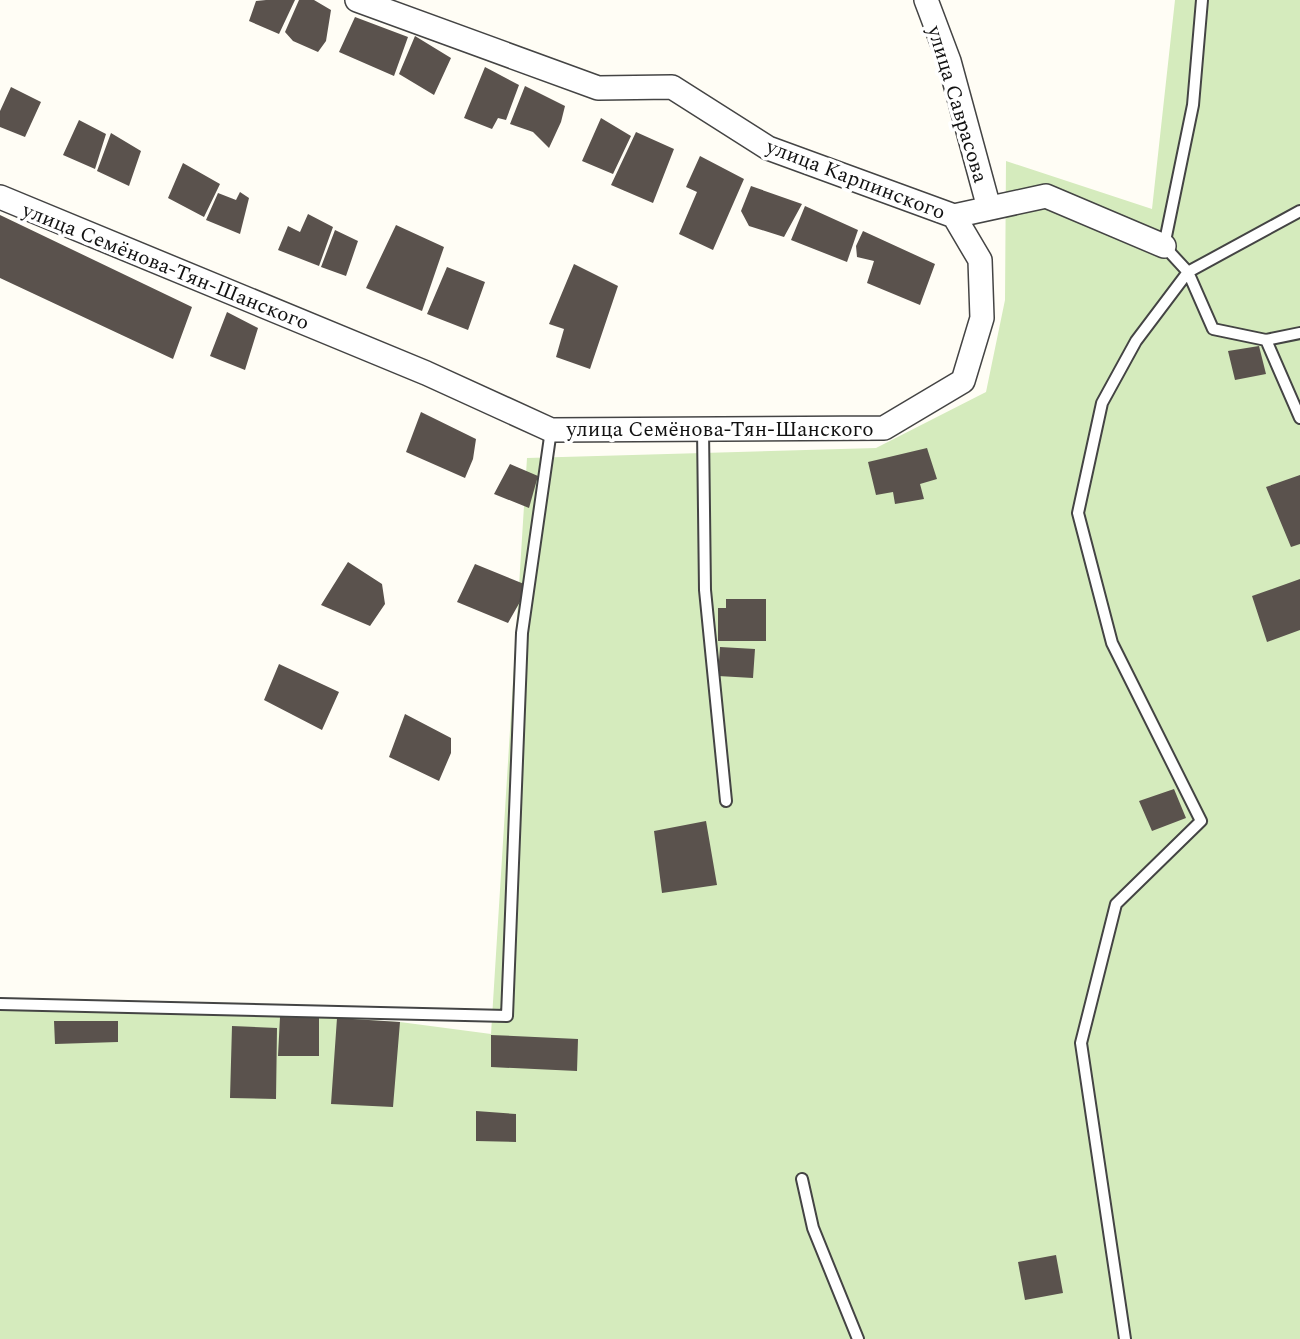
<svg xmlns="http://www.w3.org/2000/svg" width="1300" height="1339" viewBox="0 0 1300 1339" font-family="Spectral,serif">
<rect width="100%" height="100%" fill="#fffdf5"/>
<path fill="#d5ebbd" d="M1175,0H1300V1339H0V1005L337,1018L400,1022L491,1034L527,458L876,448L986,392L1005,300L1006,161L1152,209Z"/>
<path fill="#5a524d" d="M266,0H295L279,34L249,21L256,1Z
M299,0H314L331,10L326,41L318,52L293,41L285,32Z
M355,17L408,37L394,76L339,52Z
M415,36L451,58L434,95L399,74Z
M485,67L519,85L506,120L498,118L492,129L464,118Z
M525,86L565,106L561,122L549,148L533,132L510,124Z
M11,87L41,102L25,137L0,127V111Z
M601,118L631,136L613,174L582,161Z
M79,120L106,134L95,169L63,155Z
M636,132L674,149L653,203L611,185Z
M111,133L141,151L129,186L97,171Z
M700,156L744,179L713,250L679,234L697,192L686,187Z
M183,163L220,184L204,217L168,198Z
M751,186L802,204L784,237L749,226L741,211Z
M240,192L249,198L240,234L206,220L218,193L236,200Z
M805,206L858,230L847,262L791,240Z
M308,214L333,227L319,266L278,250L288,226L300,232Z
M0,215L192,307L173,359L0,278Z
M396,225L444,247L422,311L366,288Z
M335,230L358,241L346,276L321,267Z
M863,231L935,264L920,305L867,283L874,261L857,257L856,246Z
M574,264L618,286L590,369L556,357L564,329L549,324Z
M447,267L485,282L468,330L427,314Z
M227,312L258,328L245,370L210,356Z
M1259,346L1266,374L1235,380L1228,351Z
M421,412L476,439L473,459L465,478L406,452Z
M927,448L937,479L920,484L924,499L895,504L893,492L876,495L868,462Z
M510,464L538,476L529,508L494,494Z
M1300,475V544L1291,547L1266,487Z
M348,562L382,584L385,604L370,626L321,605Z
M475,564L529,586L508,623L457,602Z
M1300,579V630L1267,642L1252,596Z
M726,599H766V641H718V608H726Z
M720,647L755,649L753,678L718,676Z
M279,664L339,692L322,730L264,700Z
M405,714L451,738V753L439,781L389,757Z
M1174,789L1186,818L1152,831L1139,801Z
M706,821L717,885L662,893L654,831Z
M280,1017L319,1018V1056H278Z
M337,1018L400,1022L393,1107L331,1104Z
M54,1021H118V1042L55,1044Z
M232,1026L277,1028L276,1099L230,1098Z
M491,1035L578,1039L577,1071L491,1067Z
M476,1111L516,1114V1142L476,1141Z
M1056,1255L1063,1293L1025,1300L1018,1262Z"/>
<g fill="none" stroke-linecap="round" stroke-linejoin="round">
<g stroke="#444" stroke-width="14">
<path id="service" d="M1202,0L1193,105L1164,246L1188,272L1213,329L1266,340L1300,333
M1266,340L1300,418
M703,430L705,590L726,801
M0,1004L507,1016L522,633L551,430
M802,1179L813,1228L858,1339
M1125,1339L1081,1043L1116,904L1201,821L1112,643L1078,513L1102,403L1136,341L1188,272L1300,211"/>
</g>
<g stroke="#444" stroke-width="26">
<path id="minor" d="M357,0L598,88L672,87L768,148L954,216L1046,196L1164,246
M926,0L949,61L989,208
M0,197L426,373L551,430L884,428L963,381L982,318L980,260L954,216"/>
</g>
<use href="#service" stroke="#fff" stroke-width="10"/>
<use href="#minor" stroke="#fff" stroke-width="23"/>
</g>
<g text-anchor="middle" stroke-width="7" stroke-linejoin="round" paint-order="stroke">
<g font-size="21" fill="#111" stroke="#fff">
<text transform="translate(958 104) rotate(73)" y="7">улица Саврасова</text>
<text transform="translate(856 179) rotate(21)" y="7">улица Карпинского</text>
<text transform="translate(166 266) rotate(22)" y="7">улица Семёнова-Тян-Шанского</text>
<text x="720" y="436">улица Семёнова-Тян-Шанского</text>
</g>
</g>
</svg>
